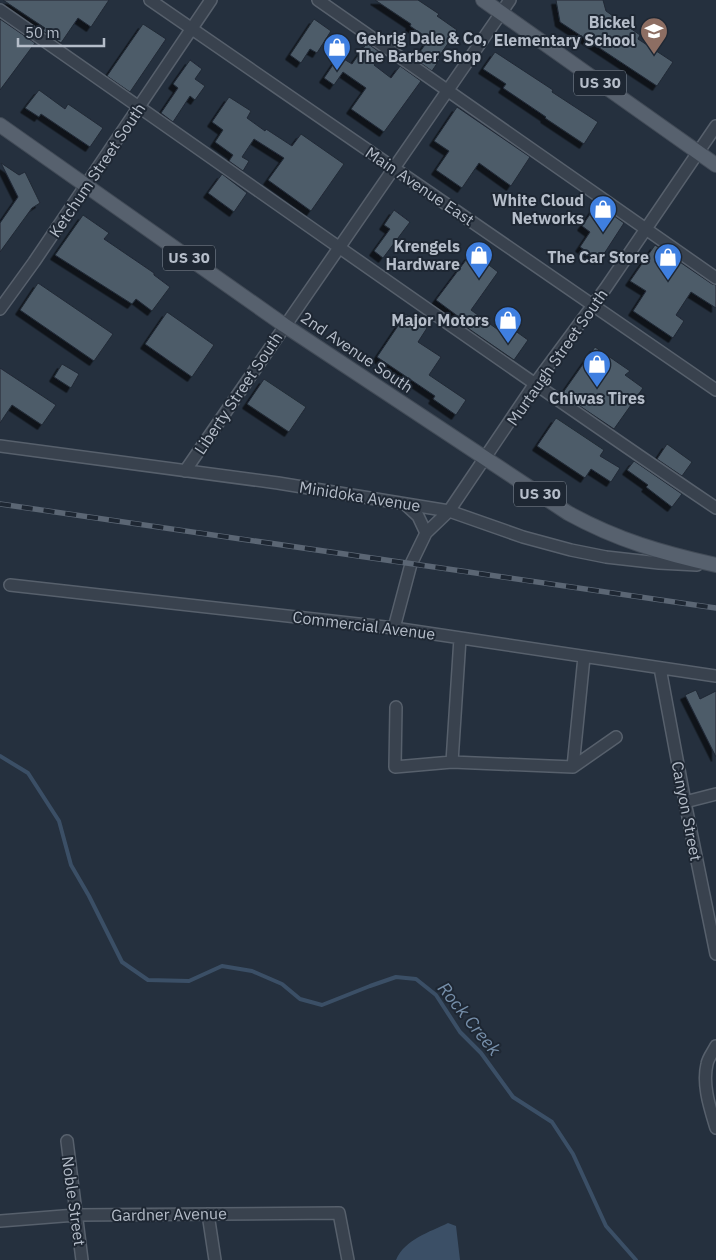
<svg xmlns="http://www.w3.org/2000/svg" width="716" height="1260" viewBox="0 0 716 1260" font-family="'IBM Plex Sans',sans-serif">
<defs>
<filter id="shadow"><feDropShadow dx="-4.5" dy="4.5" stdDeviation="0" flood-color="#0009"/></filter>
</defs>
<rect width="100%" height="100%" fill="#25303e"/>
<path fill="#3b4f66" d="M448,1223L456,1226L460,1260H396C405,1239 430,1232 448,1223Z"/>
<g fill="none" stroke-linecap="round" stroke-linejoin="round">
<path stroke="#3b4f66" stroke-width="4" d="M0,756L28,773L59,821L71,865L89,896L122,962L148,980L189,981L222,966L252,971L282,984L300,999L322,1005L370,986L396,977L416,979L436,995L460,1032L481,1053L513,1097L552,1122L573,1154L606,1226L636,1260"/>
</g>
<path fill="#4e5b69" stroke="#202935" filter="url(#shadow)" d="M3,0H109L91,27L78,18L61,43L43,31L45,28Z
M375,0H418L439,14L437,16L457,30L438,58L440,59L432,71L415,59L429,39L410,26L411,24Z
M556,0H603L606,11L640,35L638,39L673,62L657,86L560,22Z
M0,19L35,43L0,90Z
M314,19L331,31L317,53L310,49L301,63L290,55Z
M143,24L166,39L130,92L107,76Z
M367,43L382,54L374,65L391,78L400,66L421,81L384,132L351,109L366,88L343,72L334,85L324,78L339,56L352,64Z
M495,52L553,90L552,92L598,122L584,144L545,118L546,117L503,88L506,84L483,69Z
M190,60L202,69L195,79L205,86L195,100L190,96L173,122L161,113L178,88L173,84Z
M39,90L65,109L68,104L103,128L90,147L41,114L39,117L25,108Z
M229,97L251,111L247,118L265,131L266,129L292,146L301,134L344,164L311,211L268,180L284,158L254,139L242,157L249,161L243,171L229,161L233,155L215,142L223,130L212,122Z
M457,107L530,157L511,186L479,163L462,188L436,170L449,151L434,141Z
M1,163L19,175L25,172L40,203L32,208L0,252V223L18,197Z
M222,174L247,193L234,212L208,193Z
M597,204L624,223L600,260L580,247L590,232L582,226Z
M394,210L410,222L383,258L374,251L390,229L384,225Z
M83,215L109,233L104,239L154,273V275L170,287L152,311L136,299L132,304L55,255Z
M655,245L712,284L716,285V308L691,292L676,315L684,321L673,338L633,311L646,291L630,281Z
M472,252L498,272L471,310L501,332L507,325L528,340L514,360L462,324L463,320L436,300Z
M38,283L113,334L94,361L20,310Z
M167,312L214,345L192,377L145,344Z
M406,314L427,328L418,342L441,357L429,375L466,400L456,415L433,399L435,396L377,357Z
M595,347L630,371L625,375L643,388L614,429L562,394Z
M62,364L79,374L71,388L54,377Z
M0,368L56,405L42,425L12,405L0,423Z
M264,379L306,407L289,432L247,404Z
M556,418L604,450L600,456L620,468L611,482L591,469L585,478L537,446Z
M667,444L692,462L682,476L657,459Z
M634,461L682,494L672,507L646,487L648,485L627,470Z
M696,690L700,699L716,691V757L685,695Z"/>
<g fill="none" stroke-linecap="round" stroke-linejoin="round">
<g stroke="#57606c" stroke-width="14">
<path id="minor" d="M150,0L716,390
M318,0L716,278
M0,10C239,176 475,345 716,508
M0,309L34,262L211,0
M0,446L278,483L449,511L523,537L571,550L606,557L659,563L697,565
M185,471L510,0
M405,504L418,516L426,533
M10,585L394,628L716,676
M394,628L411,564L426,533L449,511L534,385L605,289L716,126
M660,668L685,802L716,954
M396,707L395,767L452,762L460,638
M452,762L573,767L584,657
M573,767L616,737
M685,802L716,794
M716,1046C713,1052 708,1058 707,1064C702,1085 710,1108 716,1128
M67,1141L82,1260
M208,1214L215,1260
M0,1221L76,1215L339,1213L348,1260"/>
</g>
<g stroke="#424b57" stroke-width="16">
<path id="major" d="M483,0L716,165
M0,125L284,325L568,513C617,540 662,553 716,565"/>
</g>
<use href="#minor" stroke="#39424e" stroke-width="11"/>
<use href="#major" stroke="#57616e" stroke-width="14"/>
<g stroke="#5b6674" stroke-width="5.5">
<path id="rail" d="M0,504L716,608"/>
</g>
<use href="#rail" stroke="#1e2733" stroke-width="4" stroke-dasharray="11" stroke-linecap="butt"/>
</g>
<defs>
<g id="school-pin" transform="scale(1.4375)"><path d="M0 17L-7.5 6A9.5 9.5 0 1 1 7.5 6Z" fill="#8d6e63" stroke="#1e2733"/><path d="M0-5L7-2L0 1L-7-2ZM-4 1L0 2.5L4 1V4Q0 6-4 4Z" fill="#fff"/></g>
<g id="shop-pin" transform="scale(1.4375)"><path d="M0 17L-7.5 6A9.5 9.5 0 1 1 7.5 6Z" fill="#3f7fe0" stroke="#1e2733"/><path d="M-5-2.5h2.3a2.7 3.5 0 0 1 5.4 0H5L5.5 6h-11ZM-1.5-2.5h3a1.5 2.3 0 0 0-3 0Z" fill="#fff"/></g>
</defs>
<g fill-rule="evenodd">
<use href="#school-pin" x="654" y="31"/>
<use href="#shop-pin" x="337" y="47"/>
<use href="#shop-pin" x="603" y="209"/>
<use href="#shop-pin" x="479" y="255"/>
<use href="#shop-pin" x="668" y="257"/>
<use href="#shop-pin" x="508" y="320"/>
<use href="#shop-pin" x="597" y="364"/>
</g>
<g text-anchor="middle" stroke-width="4" stroke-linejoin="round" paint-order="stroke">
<g fill="#1e2733" stroke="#88909c" stroke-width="1">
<rect x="574" y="70.5" width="52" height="25" rx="4"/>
<rect x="163" y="245.5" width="52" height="25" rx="4"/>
<rect x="514" y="481.5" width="52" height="25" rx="4"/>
</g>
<g font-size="15" font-weight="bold" fill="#b5bdc9">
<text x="600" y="88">US 30</text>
<text x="189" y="263">US 30</text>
<text x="540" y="499">US 30</text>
</g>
<g font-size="16" font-weight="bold" fill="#b5bdc9" stroke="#1e2733" text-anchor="end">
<text x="635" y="28">Bickel<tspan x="635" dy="18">Elementary School</tspan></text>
<text x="356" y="44" text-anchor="start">Gehrig Dale &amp; Co,<tspan x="356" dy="18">The Barber Shop</tspan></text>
<text x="584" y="206">White Cloud<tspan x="584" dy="18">Networks</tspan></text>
<text x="460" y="252">Krengels<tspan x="460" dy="18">Hardware</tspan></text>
<text x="649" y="263">The Car Store</text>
<text x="489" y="326">Major Motors</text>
<text x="597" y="404" text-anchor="middle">Chiwas Tires</text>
</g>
<g font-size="16" fill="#b5bdc9" stroke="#1e2733">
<text transform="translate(97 170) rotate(-56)" y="6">Ketchum Street South</text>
<text transform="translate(420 186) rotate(34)" y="6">Main Avenue East</text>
<text transform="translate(357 352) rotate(34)" y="6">2nd Avenue South</text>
<text transform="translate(557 357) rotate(-55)" y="6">Murtaugh Street South</text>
<text transform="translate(238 393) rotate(-56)" y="6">Liberty Street South</text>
<text transform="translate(360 496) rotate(9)" y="6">Minidoka Avenue</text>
<text transform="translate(364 625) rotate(7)" y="6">Commercial Avenue</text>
<text transform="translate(687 811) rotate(79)" y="6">Canyon Street</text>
<text transform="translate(74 1201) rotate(82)" y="6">Noble Street</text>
<text transform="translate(169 1214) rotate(-1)" y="6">Gardner Avenue</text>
</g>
<g font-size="18" font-style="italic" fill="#768faa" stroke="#1e2733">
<text transform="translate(469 1019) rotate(51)" y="6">Rock Creek</text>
</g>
</g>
<path d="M18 38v8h86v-8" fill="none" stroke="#b5bdc9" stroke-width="2.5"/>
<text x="25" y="38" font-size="15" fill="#b5bdc9" stroke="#1e2733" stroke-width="4" paint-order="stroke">50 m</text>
</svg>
